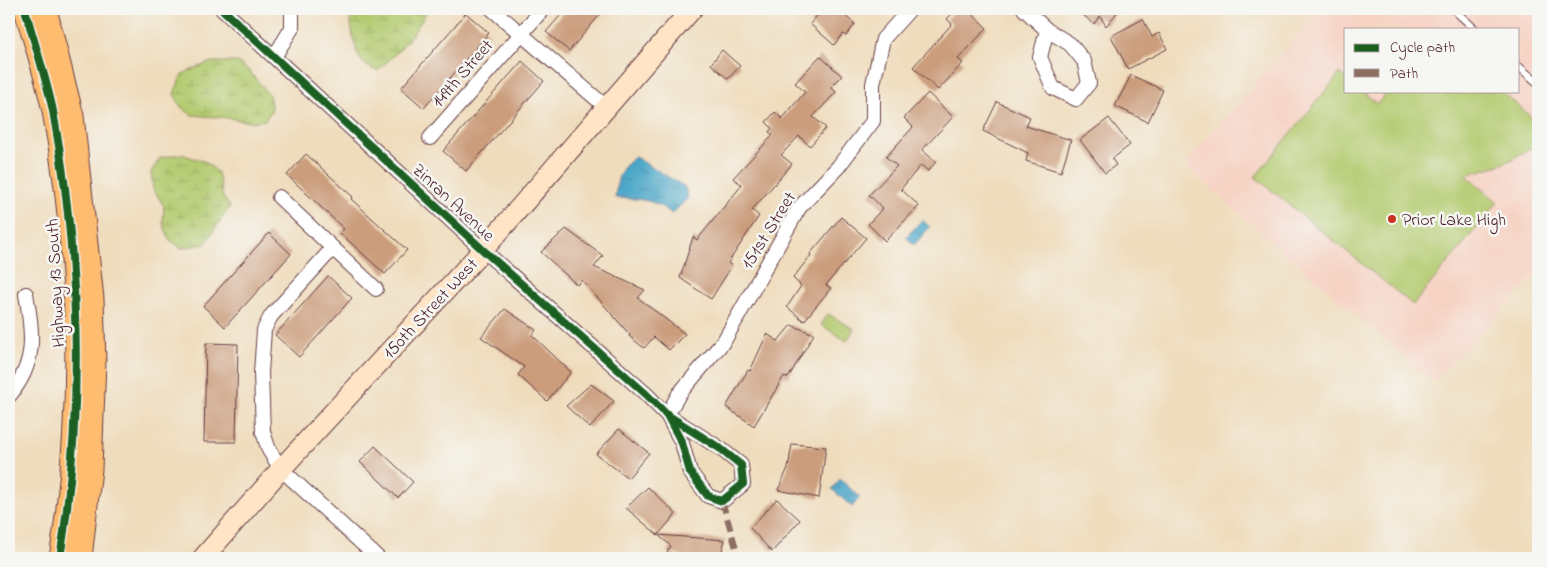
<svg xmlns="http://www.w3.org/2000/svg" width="1547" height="567" viewBox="0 0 1547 567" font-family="'Indie Flower',sans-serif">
<defs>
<pattern id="wetland-marsh" width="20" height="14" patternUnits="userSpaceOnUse" patternTransform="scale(1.25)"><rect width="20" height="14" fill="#b3ca6e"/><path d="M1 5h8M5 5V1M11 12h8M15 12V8" fill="none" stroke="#9bad5f"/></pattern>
<pattern id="water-ripples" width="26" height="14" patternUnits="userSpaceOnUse" patternTransform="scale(1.25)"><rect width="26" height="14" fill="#4aa6c8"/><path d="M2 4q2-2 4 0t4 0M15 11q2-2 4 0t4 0" fill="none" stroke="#4087a3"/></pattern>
</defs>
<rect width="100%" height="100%" fill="#f6f6f2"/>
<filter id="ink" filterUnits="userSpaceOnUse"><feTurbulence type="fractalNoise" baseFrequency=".02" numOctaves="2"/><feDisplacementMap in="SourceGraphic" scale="10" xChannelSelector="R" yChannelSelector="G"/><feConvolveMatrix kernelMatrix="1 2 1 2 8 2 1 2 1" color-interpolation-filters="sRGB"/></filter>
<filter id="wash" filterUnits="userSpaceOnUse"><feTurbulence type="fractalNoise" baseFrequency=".0096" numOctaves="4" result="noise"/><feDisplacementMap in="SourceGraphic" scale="20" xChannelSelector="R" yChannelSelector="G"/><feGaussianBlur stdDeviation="1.12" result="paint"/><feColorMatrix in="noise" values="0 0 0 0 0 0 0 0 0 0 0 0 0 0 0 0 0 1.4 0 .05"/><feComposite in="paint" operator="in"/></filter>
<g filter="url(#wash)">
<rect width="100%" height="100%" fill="#efdcbc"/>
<path fill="#f6d2c3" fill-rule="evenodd" d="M1321,9H1538V273L1433,382L1184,165ZM1346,29H1518V91H1346Z"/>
<path fill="#b3ca6e" stroke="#7e744c" d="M1340,73L1346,78V91H1362L1377,104L1388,91H1501L1538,123V144L1505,163L1466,175L1498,202L1413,305L1255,177Z
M828,314L854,329L847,341L821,325Z"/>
<path fill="url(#wetland-marsh)" stroke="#7e744c" d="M350,9H424L426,13C412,37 398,53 377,71C371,68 365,66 361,60C354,51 350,20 350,9Z
M211,62H238L250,72L269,95L272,110L265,120L249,122L230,118L192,115L181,107L174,94L182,74Z
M181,154L206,162L218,173L223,197L230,207C220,218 214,232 205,244L181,248L169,239L163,223L164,206L153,189L151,172L160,158Z"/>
<path fill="url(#water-ripples)" stroke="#4a627a" d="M635,157L685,187L688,198L672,214C652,198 639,199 615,198C618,177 618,170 635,157Z
M922,220L930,227L914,245L906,237Z
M840,479L860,497L852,507L832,489Z"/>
<g id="blocks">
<path fill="#cb9d7d" d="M566,9H605L569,51L546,32Z
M823,9H837L855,24L846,36L843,34L834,45L810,24Z
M957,9H967L987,28L958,59L963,63L938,90L913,67L952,24L947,19Z
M1076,9H1120L1106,26L1100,16L1094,24Z
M466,13L489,33L424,108L401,88Z
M1143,19L1152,37L1159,33L1167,49L1128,69L1111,36Z
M722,50L740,66L728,79L711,64Z
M820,56L842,76L831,87L836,92L813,117L826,128L810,146L799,136L781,155L792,164L752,210L759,216L728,263L732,266L711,299L680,278L693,237L697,240L742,185L733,178L773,135L769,132L772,128L766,122L775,112L782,119L805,92L795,83Z
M522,61L544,81L466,171L443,151Z
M1131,75L1163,90L1148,122L1115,106Z
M928,93L953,117L922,150L936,162L928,171L921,165L901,189L919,206L885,241L868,224L883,208L869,195L897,166L886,157L913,127L904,118Z
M997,102L1030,117L1026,126L1071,140L1061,172L1026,161L1028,153L983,131Z
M1109,118L1130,145L1112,159L1116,165L1105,173L1080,140Z
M306,154L353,197L351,199L407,250L385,274L340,233L344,229L287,175Z
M841,217L866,238L826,285L831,288L804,321L787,307L801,286L793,278L811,255L810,254Z
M566,229L603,256L594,267L645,290L638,298L685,334L669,350L654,337L644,348L629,336L630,335L582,280L577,285L541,252Z
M269,233L291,254L225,327L203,306Z
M328,276L352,298L299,357L275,335Z
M505,309L536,330L532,335L571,372L547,401L518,375L524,367L481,337Z
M791,325L814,334L788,378L784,376L754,426L726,407L748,370L750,371L767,334L778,341Z
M206,343L238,344L236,442H204Z
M591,384L614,401L590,428L566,406Z
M619,429L649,453L628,478L596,454Z
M792,444L826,447L819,498L778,490L788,468Z
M375,446L413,482L398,498L360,462Z
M648,487L676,514L658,535L626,508Z
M777,499L800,520L772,552L750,528Z
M658,535L725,540L720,558H688L667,552L671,546Z"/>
</g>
</g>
<g filter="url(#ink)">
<use href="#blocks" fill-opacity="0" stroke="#633b41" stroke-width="1"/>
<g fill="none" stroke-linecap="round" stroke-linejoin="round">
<g stroke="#633b41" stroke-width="9">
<path id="lane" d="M1453,9L1475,29
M1518,66L1538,83"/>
</g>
<g stroke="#633b41" stroke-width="16">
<path id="street" d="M222,9L483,250L646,394L667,415L721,449L741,465L743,484L722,501L708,496L690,472L682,443L667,415
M492,9L606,107
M1024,9L1047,30L1070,44L1084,61L1089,83L1076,99L1053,88L1040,57L1047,30
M274,57L292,28V9
M430,138L543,9
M279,197L376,289
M333,248L271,316L264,330L261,373L263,432L269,450L281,469L378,558
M9,396C37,363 33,334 26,294
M667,415L679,394L724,341L799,208L838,167L873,121V84L883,39L910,9"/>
</g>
<g stroke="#633b41" stroke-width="22">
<path id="secondary" d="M203,558L281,469L483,250L692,9"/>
</g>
<g stroke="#633b41" stroke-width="23">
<path id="primary" d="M25,9C34,42 46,77 53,111C80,257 84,411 60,558
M46,9L73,116L93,299L95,361L91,469L81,558"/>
</g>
<use href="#lane" stroke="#fff" stroke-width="7"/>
<use href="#street" stroke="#fff" stroke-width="14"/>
<use href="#secondary" stroke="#ffe4c6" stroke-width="20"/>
<use href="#primary" stroke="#febc70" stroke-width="21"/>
<path stroke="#8d6e63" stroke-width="6" stroke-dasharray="12 6" stroke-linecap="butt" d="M722,501L739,558"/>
<g stroke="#f6f6f2" stroke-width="11">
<path id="cycleway" d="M25,9C34,42 46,77 53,111C80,257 84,411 60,558
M222,9L483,250L646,394L667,415L721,449L741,465L743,484L722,501L708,496L690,472L682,443L667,415"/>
</g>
<use href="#cycleway" stroke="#1b5e20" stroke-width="8"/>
</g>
</g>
<circle fill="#c8321e" stroke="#f6f6f2" stroke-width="2" cx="1392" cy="219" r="5"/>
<g text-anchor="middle" stroke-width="5" stroke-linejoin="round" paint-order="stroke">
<g font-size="18" fill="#4a1f2b" stroke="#f6f6f2">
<text transform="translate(462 73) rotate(-49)" y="6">149th Street</text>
<text transform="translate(454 202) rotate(43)" y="6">Zinran Avenue</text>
<text transform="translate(768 230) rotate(-58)" y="6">151st Street</text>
<text transform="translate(55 283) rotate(-93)" y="6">Highway 13 South</text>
<text transform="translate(430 308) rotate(-47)" y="6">150th Street West</text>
</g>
<g font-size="18" fill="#4a1f2b" stroke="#f6f6f2" text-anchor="start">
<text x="1402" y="225">Prior Lake High</text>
</g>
</g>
<rect width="1547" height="567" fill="none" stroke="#f6f6f2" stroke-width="30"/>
<rect x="1344" y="28" width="175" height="65" fill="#f6f6f2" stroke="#b1a0a2"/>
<rect x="1354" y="44" width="25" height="8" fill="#1b5e20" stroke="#b1a0a2"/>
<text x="1390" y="52" font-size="15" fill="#4a1f2b">Cycle path</text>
<rect x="1354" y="69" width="25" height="8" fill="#8d6e63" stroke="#b1a0a2"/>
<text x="1390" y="78" font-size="15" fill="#4a1f2b">Path</text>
</svg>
